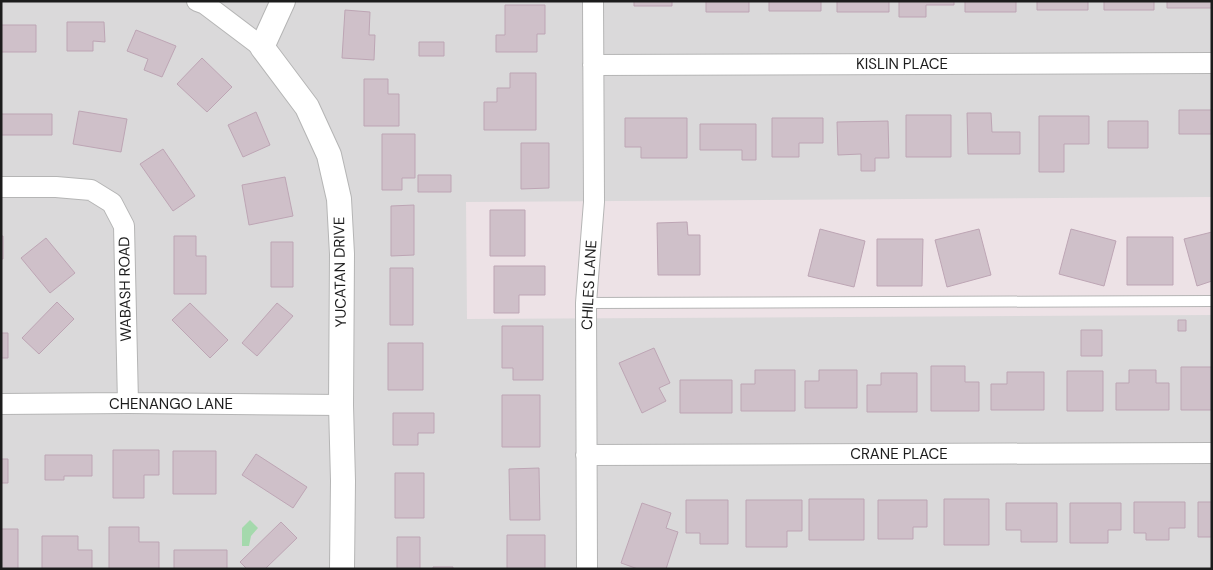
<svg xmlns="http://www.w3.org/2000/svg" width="1213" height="570" viewBox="0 0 1213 570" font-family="'DM Sans',sans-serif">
<rect width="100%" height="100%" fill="#ede2e6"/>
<path fill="#dad9da" d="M1,1H1212V197L466,202L467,319L1212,315V569H1Z"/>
<path fill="#a4d9ac" d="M250,520L258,528L251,536L249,546H242V528Z"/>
<path fill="#cfc0c9" stroke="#bda5b4" d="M634,1H672V6H634Z
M706,1H749V12H706Z
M769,1H821V11H769Z
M837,1H889V12H837Z
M899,1H954V5H926V17H899Z
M965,1H1016V12H965Z
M1037,1H1088V10H1037Z
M1104,1H1154V10H1104Z
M1167,1H1212V8H1167Z
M505,5H545V34H537V52H496V35H505Z
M345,10L370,12L369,35H375L374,60L342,58Z
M67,22H104L105,42L93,41V51H67Z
M1,25H36V52H1Z
M136,30L176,46L162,77L144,70L148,59L127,51Z
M419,42H444V56H419Z
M202,58L232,87L207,112L177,84Z
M510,73H536V130H484V102H497V88H510Z
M364,79H388V94H399V126H364Z
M1179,110H1212V134H1179Z
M79,111L127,119L121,152L73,144Z
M256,112L270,145L243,157L228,125Z
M967,113H991L992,132H1020V154H968Z
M1,114H52V135H1Z
M906,115H951V157H906Z
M1039,116H1089V144H1064V172H1039Z
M625,118H687V158H641V147H625Z
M772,118H823V143H799V157H772Z
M888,121L889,158H875V171H861V154L838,155L837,122Z
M1108,121H1148V148H1108Z
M700,124H756V160H742V150H700Z
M382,134H415V178H402V190H382Z
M521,143H549V188L521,189Z
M163,149L195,196L173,211L140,164Z
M418,175H451V192H418Z
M285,177L293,216L249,225L242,185Z
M414,205V255L391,256V206Z
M490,210H525V256H490Z
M687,222L688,235H700V275H658L657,223Z
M820,229L865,241L854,287L808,276Z
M979,229L991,275L947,287L935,240Z
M1071,229L1116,241L1104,286L1059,274Z
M1212,232V281L1197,286L1184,239Z
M1,236H3V259H1Z
M174,236H196V256H206V294H174Z
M1127,237H1173V285H1127Z
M46,238L75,273L50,293L21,258Z
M877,239H923L922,286H877Z
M271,242H293V287H271Z
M494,266H545V295H519V313H494Z
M390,268H413V325H390Z
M57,302L74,319L39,354L22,338Z
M190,303L228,340L210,358L172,320Z
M277,303L293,316L257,356L242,343Z
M1178,320H1186V331H1178Z
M502,326H543V380H513V368H502Z
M1081,330H1102V356H1081Z
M1,333H8V358H1Z
M388,343H423V390H388Z
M654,348L670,383L659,388L666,401L642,413L619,363Z
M931,366H965V382H979V411H931Z
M1181,367H1212V410H1181Z
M755,370H795V411H741V384H755Z
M819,370H857V408H805V381H819Z
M1129,370H1156V383H1169V410H1116V383H1129Z
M1067,371H1103V411H1067Z
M1007,372H1044V410H991V384H1007Z
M881,373H917V412H867V385H881Z
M680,380H732V413H680Z
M502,395H540V447H502Z
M393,413H434V433H418V445H393Z
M113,450H159V475H144V498H113Z
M173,451H216V494H173Z
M256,454L307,487L293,508L242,475Z
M45,455H92V476H64V480H45Z
M1,459H8V483H1Z
M539,468L540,520H510L509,469Z
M395,473H424V518H395Z
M809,499H864V540H809Z
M944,499H989V545H944Z
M686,500H728V544H700V533H686Z
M746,500H802V531H787V547H746Z
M878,500H927V527H913V539H878Z
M1134,502H1185V528H1169V540H1146V533H1134Z
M1198,502H1212V537H1198Z
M642,503L671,513L666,528L678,532L666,569H638L621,563Z
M1006,503H1057V542H1021V530H1006Z
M1070,503H1121V530H1108V543H1070Z
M281,522L297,538L265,569H247L240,562Z
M109,527H139V542H159V569H109Z
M1,529H18V569H1Z
M507,535H545V569H507Z
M42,536H78V550H92V569H42Z
M397,537H420V569H397Z
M174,550H227V569H174Z
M433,567H453V569H433Z"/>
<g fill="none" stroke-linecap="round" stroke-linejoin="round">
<g stroke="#b5b5b5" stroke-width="12">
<path id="service" d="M586,303L1212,301"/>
</g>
<g stroke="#b5b5b5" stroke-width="22">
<path id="minor" d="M197,1L205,4L262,47
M593,65L1212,63
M1,187H56L91,190L112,203L124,226L128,403
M1,404L128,403L341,405
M586,455L1212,453
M587,569L586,303L594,202L593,1"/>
</g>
<g stroke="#b5b5b5" stroke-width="26">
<path id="tertiary" d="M283,1L262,47L307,107L329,155L339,199L342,254L341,405L343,481L342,569"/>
</g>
<use href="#service" stroke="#fff" stroke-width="10"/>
<use href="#minor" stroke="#fff" stroke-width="20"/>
<use href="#tertiary" stroke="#fff" stroke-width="24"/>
</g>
<g text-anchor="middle" stroke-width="4.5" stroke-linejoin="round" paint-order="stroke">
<g font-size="15" fill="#1c1c1c" stroke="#fff">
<text x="902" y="69">KISLIN PLACE</text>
<text transform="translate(340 272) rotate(-91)" y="5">YUCATAN DRIVE</text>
<text transform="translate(589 285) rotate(-87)" y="5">CHILES LANE</text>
<text transform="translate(125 289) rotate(-91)" y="5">WABASH ROAD</text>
<text x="171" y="409">CHENANGO LANE</text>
<text x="899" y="459">CRANE PLACE</text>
</g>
</g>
<rect width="1213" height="570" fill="none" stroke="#1c1c1c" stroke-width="5"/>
</svg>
